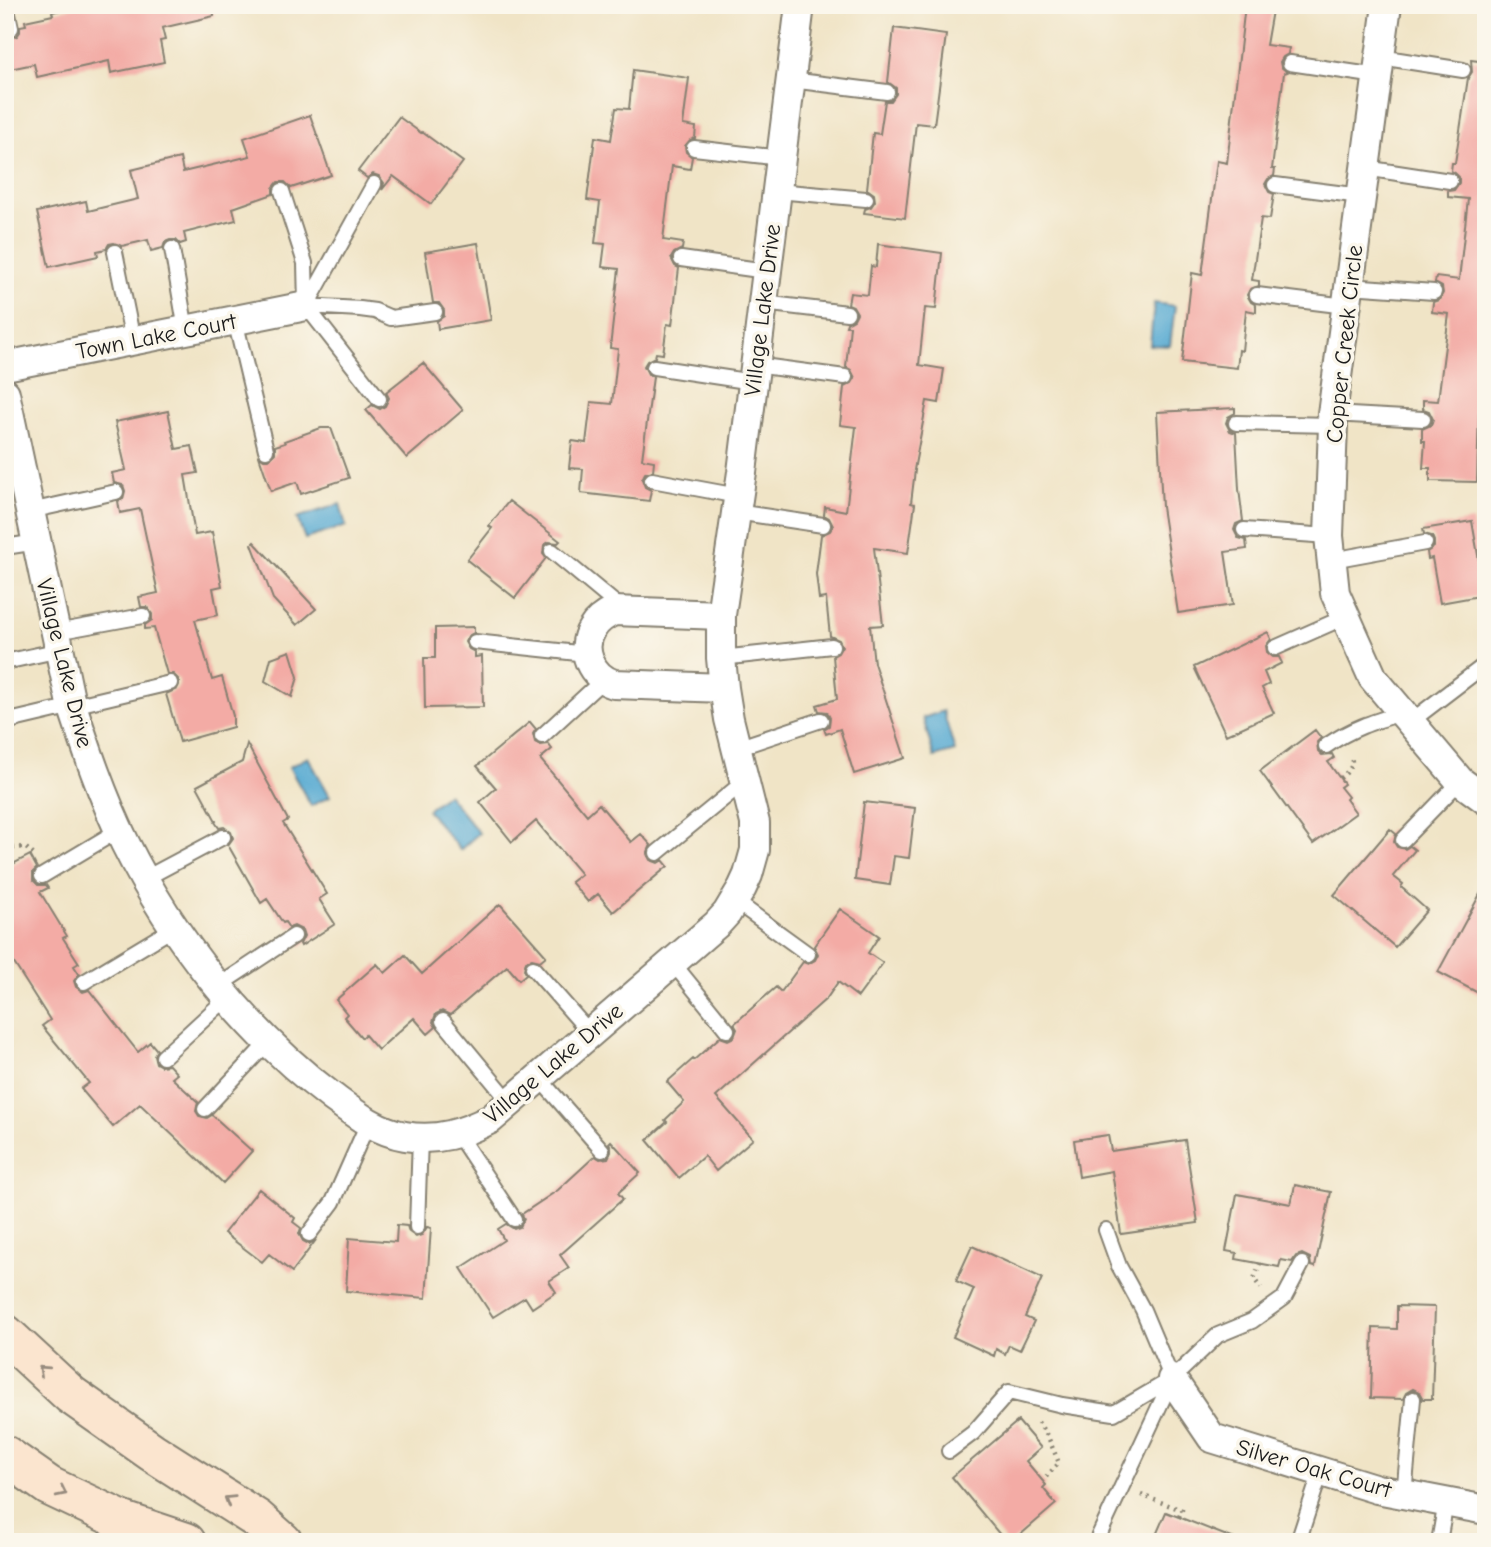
<svg xmlns="http://www.w3.org/2000/svg" width="1491" height="1547" viewBox="0 0 1491 1547" font-family="'Comic Neue',sans-serif">
<rect width="100%" height="100%" fill="#fbf7ec"/>
<filter id="ink" filterUnits="userSpaceOnUse"><feTurbulence type="fractalNoise" baseFrequency=".0143" numOctaves="2"/><feDisplacementMap in="SourceGraphic" scale="14" xChannelSelector="R" yChannelSelector="G"/><feConvolveMatrix kernelMatrix="1 2 1 2 8 2 1 2 1" color-interpolation-filters="sRGB"/></filter>
<filter id="wash" filterUnits="userSpaceOnUse"><feTurbulence type="fractalNoise" baseFrequency=".00686" numOctaves="4" result="noise"/><feDisplacementMap in="SourceGraphic" scale="28" xChannelSelector="R" yChannelSelector="G"/><feGaussianBlur stdDeviation="1.57" result="paint"/><feColorMatrix in="noise" values="0 0 0 0 0 0 0 0 0 0 0 0 0 0 0 0 0 1.4 0 .05"/><feComposite in="paint" operator="in"/></filter>
<g filter="url(#wash)">
<rect width="100%" height="100%" fill="#f0e4c6"/>
<path fill="#55a9d1" stroke="#386276" stroke-width="2" d="M1154,303L1175,306L1170,346L1150,345Z
M340,504L346,526L305,539L297,518Z
M943,711L955,751L934,757L923,718Z
M308,757L330,796L311,806L289,767Z
M447,794L479,833L460,850L427,810Z"/>
<g id="blocks">
<path fill="#f3aba5" d="M83,5H213L214,16L162,28L165,40L160,41L164,62L111,73L109,61L37,77L34,64L5,70V35L12,37L17,36L20,32V26L26,25L25,21L53,15L52,12Z
M1245,5H1273L1266,45L1289,48L1288,54L1283,57L1280,62L1281,67L1287,72L1284,73L1272,169H1275L1274,176L1268,179L1265,184L1269,192L1274,194L1270,219L1261,218L1252,280L1259,281V286L1250,289L1247,295L1251,302L1256,305V312L1246,310L1242,351L1239,350L1237,368L1182,362L1192,273L1202,275L1217,161L1227,163Z
M894,28L946,35L934,125L916,123L905,218L864,213L865,209L871,207L875,201L874,194L867,189L873,133L880,134L885,101H891L896,94V88L888,82Z
M1471,60L1486,62V375L1480,374L1477,482L1430,481V468H1423L1425,441H1422V429L1431,425L1433,419L1429,411L1423,409V400L1438,401L1449,314L1432,312L1433,302L1439,300L1443,293L1442,287L1435,283L1436,277L1459,280L1468,199L1448,197V191L1454,190L1459,183V177L1455,173L1451,171L1452,163H1455L1468,78L1472,72Z
M633,70L689,78L683,125L696,127L695,138L690,140L685,146L686,152L692,157L690,169L672,166L663,240L683,243L682,249L674,253L671,258L675,266L679,268L672,325L667,324L663,354L656,353L655,357L647,361L644,366L648,374L653,377L642,459L654,461L653,471L645,473L642,479L645,487L651,490L649,501L581,493L583,469L569,468L572,441L586,443L591,402L612,404L618,349L610,348L619,269L602,267L605,244L595,243L600,202L587,200L595,137L611,140L616,108L629,109Z
M310,115L331,175L291,188L285,182H278L273,188V194L233,208L236,220L184,233L186,242L180,244L176,240H170L165,242L163,248L151,251L148,240L122,246L114,243L109,244L106,249L97,251L98,256L49,267L37,212L86,201L88,211L138,199L131,170L180,158L183,172L250,156L244,138Z
M399,117L421,133L422,132L463,162L431,204L393,176L382,190L384,183L379,176L373,174L367,178L358,171Z
M478,243L491,320L438,329L437,321L444,316V310L439,303H433L425,252Z
M878,244L942,253L936,309L925,308L919,365L944,369L939,403L927,401L914,470H915L911,503L915,504L908,553L874,548L883,625L870,626L874,663L905,758L854,774L840,729L826,734L824,729L829,726L830,718L827,712L819,711L817,705L837,699L833,656L838,653L842,646L839,640L830,636L826,598L819,599L816,574L821,535L830,531L833,526L829,518L824,515L825,507L846,511L856,427L840,425L844,387L852,383L855,378L851,370L846,367L850,326H846L847,323L854,319L857,313L853,306L848,304L850,293L868,295L871,266L876,267Z
M423,363L463,410L407,458L366,410L372,405L380,409L385,406L389,398L386,392Z
M1235,408V413L1228,417L1226,423L1230,431L1236,433L1239,489L1243,521L1236,524L1234,530L1238,538L1246,540L1247,549L1225,552L1233,605L1178,613L1162,507L1157,412Z
M168,411L176,449L192,446L198,473L185,475L195,535L212,532L222,586L213,588L218,615L195,620L212,680L222,677L233,716V727L180,742L166,694L177,689L179,685V680L173,674H167L154,628L145,629V625L152,620V614L147,607H141L139,597L158,593L140,509L120,513L118,501L123,499L125,491L123,485L114,483L112,473L126,470L115,422Z
M321,428H331L349,478L301,494L297,482L271,491L259,456L264,459H269L275,453V446L285,443L284,441Z
M509,501L560,541L558,543L549,542L544,545L543,554L546,558L515,598L467,560L492,528L489,526Z
M1472,521L1485,595L1440,603L1432,558L1428,559L1427,552L1434,547V541L1432,536L1424,534L1423,529Z
M254,542L316,609L297,625L273,599L252,544Z
M474,627V633L468,636L465,642L469,649L475,652V657L482,656L483,707L425,708L424,658H435V628Z
M1268,632L1271,639L1266,646L1267,652L1273,657H1279L1282,663L1264,672L1269,684L1262,688L1274,713L1226,735L1194,667Z
M290,651L298,677L292,697L265,681L271,658Z
M530,722L536,729L533,734L535,742L540,745L548,744L552,749L540,759L587,815L599,804L631,842L641,834L651,845L647,854L650,860L658,863L663,860L668,866L613,912L598,894L588,902L571,882L581,874L536,821L512,842L480,802L496,788L477,766Z
M1315,730L1321,738L1317,742L1318,751L1322,755L1332,754L1334,758L1328,762L1344,784L1340,787L1348,797L1346,799L1356,813L1313,844L1260,771Z
M247,744L288,820L283,823L327,894L319,899L335,924L301,946L300,944L304,936L302,930L294,926L289,928L285,922L283,923L267,899L261,903L228,845L233,838L231,832L224,827L219,828L215,822L216,821L197,786L242,762Z
M864,802L915,808L909,858L894,856L890,885L855,880Z
M1390,829L1396,834L1394,842L1397,847L1405,849L1410,846L1415,850L1393,876L1403,884L1401,887L1427,910L1395,947L1334,895Z
M30,855L37,868L33,872V880L38,885H46L48,888L40,892L67,936L63,938L79,963L74,966L79,974L74,981L76,987L83,992L89,990L138,1052L150,1042L157,1050L154,1055L156,1063L161,1066L169,1065L177,1074L172,1078L198,1102L196,1111L199,1116L207,1118L212,1115L252,1151L223,1183L140,1104L113,1127L81,1089L89,1083L42,1026L50,1020L5,949V868Z
M1486,883V997L1438,972Z
M500,904L546,956L540,961L532,959L526,961L524,969L526,974L519,980L507,966L450,1015L442,1011L436,1014L433,1022L436,1027L428,1034L414,1018L378,1050L365,1035L362,1038L344,1017L347,1014L336,1000L377,964L385,973L405,955L422,974Z
M840,909L879,936L868,953L883,963L858,997L838,982L827,998L716,1097L753,1139L716,1171L704,1156L679,1178L647,1140L667,1122L665,1120L684,1102L667,1082L693,1059L694,1060L720,1037L728,1040L734,1037L737,1029L734,1024L776,987L781,992L803,962L808,964L815,960L818,954L814,946Z
M1108,1135L1111,1151L1185,1140L1198,1223L1121,1234L1112,1171L1079,1177L1074,1140Z
M611,1141L640,1173L618,1193L623,1199L560,1255L569,1268L549,1281L556,1292L532,1308L525,1297L493,1317L461,1268L504,1240L498,1229L506,1224L514,1229L520,1227L524,1219L522,1214L558,1190L595,1156L600,1159L608,1158L611,1152V1147L609,1143Z
M1295,1185L1331,1192L1315,1267L1311,1266L1310,1258L1302,1254L1296,1256L1292,1262L1281,1260L1279,1267L1236,1259L1237,1253L1226,1251L1237,1194L1291,1204Z
M259,1189L295,1218L293,1222L301,1228L299,1234L303,1241L309,1244L316,1240L292,1272L269,1254L262,1262L224,1233Z
M397,1225L407,1226L409,1232L416,1237L422,1235L427,1227L431,1228L426,1298L346,1291L349,1238L396,1242Z
M972,1246L1042,1278L1025,1317L1034,1321L1020,1350L1009,1345L1005,1354L996,1349L994,1356L953,1337L974,1289L956,1281Z
M1397,1306L1435,1307L1432,1399H1423L1419,1392L1413,1389L1406,1393L1403,1399L1371,1398L1373,1328L1397,1329Z
M1018,1421L1041,1448L1026,1461L1046,1485L1043,1488L1056,1504L1012,1542H1006L952,1477Z
M1166,1512L1237,1540V1542H1153Z"/>
</g>
</g>
<g filter="url(#ink)">
<use href="#blocks" fill-opacity="0" stroke="#868071" stroke-width="2"/>
<g fill="none" stroke-linecap="round" stroke-linejoin="round">
<g stroke="#868071" stroke-width="18">
<path id="lane" d="M6,5L11,28
M1380,57L1463,70
M1290,63L1377,76
M791,80L887,92
M694,148L781,158
M1365,168L1450,181
M1275,185L1361,196
M282,191L305,263L306,306L379,399
M777,191L866,199
M172,249L186,330
M115,252L133,341
M681,259L766,271
M1349,286L1434,292
M1257,295L1346,306
M763,303L847,313
M307,305L374,184
M306,306L360,309L375,311L391,318L435,312
M235,320L266,450
M755,365L845,377
M654,367L753,382
M1332,414L1423,419
M1236,423L1333,425
M652,480L738,496
M30,511L116,492
M736,512L823,525
M1244,530L1329,536
M5,547L37,542
M552,551L623,610
M1332,560L1425,543
M56,632L143,616
M475,642L587,654
M1275,648L1345,617
M721,658L832,646
M5,662L60,650
M5,722L170,683
M1410,722L1486,664
M542,736L604,679
M1326,746C1352,728 1372,722 1402,713
M737,748L821,720
M1403,840L1460,781
M657,853L745,781
M42,876L119,830
M144,879L223,837
M735,901L808,954
M672,962L727,1030
M533,968L590,1033
M84,982L174,928
M218,986L294,936
M443,1021L510,1102
M163,1057L228,997
M539,1078L602,1150
M205,1109L269,1041
M457,1133L514,1219
M417,1227L420,1138
M309,1234L333,1202L368,1123
M949,1451L973,1433L1009,1392L1062,1405L1114,1413L1172,1379L1218,1335L1252,1321L1284,1298L1302,1264
M1404,1494L1413,1399
M1096,1542L1172,1379L1143,1310L1119,1266L1106,1230
M1298,1542L1321,1471
M1439,1542L1446,1502"/>
</g>
<g stroke="#868071" stroke-width="32">
<path id="street" d="M1387,5L1332,414L1333,425L1329,536L1335,593L1373,678L1460,781L1486,800
M5,366L306,306
M5,393L70,699C86,748 102,796 125,843C172,938 246,1032 331,1096C354,1113 376,1131 405,1136C436,1142 464,1133 491,1119L717,924L727,913L742,888L748,875L755,850V823L729,719L724,688L721,658V615L742,472L800,5
M721,615L614,611C605,615 597,620 592,629C579,649 591,677 614,684L724,688
M1172,1379L1212,1438L1377,1489L1486,1510"/>
</g>
<g stroke="#868071" stroke-width="42">
<path id="secondary" d="M5,1334L71,1395L152,1452L257,1519L283,1542
M5,1455L49,1486L123,1521L186,1542"/>
</g>
<path stroke="#868071" stroke-width="4.5" stroke-dasharray="2 5" stroke-linecap="butt" d="M1340,778C1347,772 1356,766 1350,756
M6,849L25,847L35,856
M1260,1263L1254,1279L1261,1288
M1038,1422L1048,1437L1059,1463L1042,1481
M1141,1495L1182,1510L1179,1517"/>
<use href="#lane" stroke="#fff" stroke-width="14"/>
<use href="#street" stroke="#fff" stroke-width="28"/>
<use href="#secondary" stroke="#fbe5cf" stroke-width="38"/>
</g>
<defs><path id="oneway-chevron" d="M-2-3.5L2.5 0L-2 3.5" fill="none" stroke-width="1.6" stroke-linecap="round" stroke-linejoin="round" transform="scale(1.75)"/></defs>
<g stroke="#978b7e">
<use href="#oneway-chevron" transform="translate(43 1370) rotate(-138)"/>
<use href="#oneway-chevron" transform="translate(62 1492) rotate(26)"/>
<use href="#oneway-chevron" transform="translate(229 1500) rotate(-148)"/>
</g>
</g>
<g text-anchor="middle" stroke-width="7" stroke-linejoin="round" paint-order="stroke">
<g font-size="23" fill="#1c1c1c" stroke="#fbf7ec">
<text transform="translate(762 310) rotate(-83)" y="8">Village Lake Drive</text>
<text transform="translate(156 336) rotate(-11)" y="8">Town Lake Court</text>
<text transform="translate(1344 344) rotate(-84)" y="8">Copper Creek Circle</text>
<text transform="translate(65 663) rotate(76)" y="8">Village Lake Drive</text>
<text transform="translate(553 1063) rotate(-40)" y="8">Village Lake Drive</text>
<text transform="translate(1314 1468) rotate(16)" y="8">Silver Oak Court</text>
</g>
</g>
<rect width="1491" height="1547" fill="none" stroke="#fbf7ec" stroke-width="28"/>
</svg>
